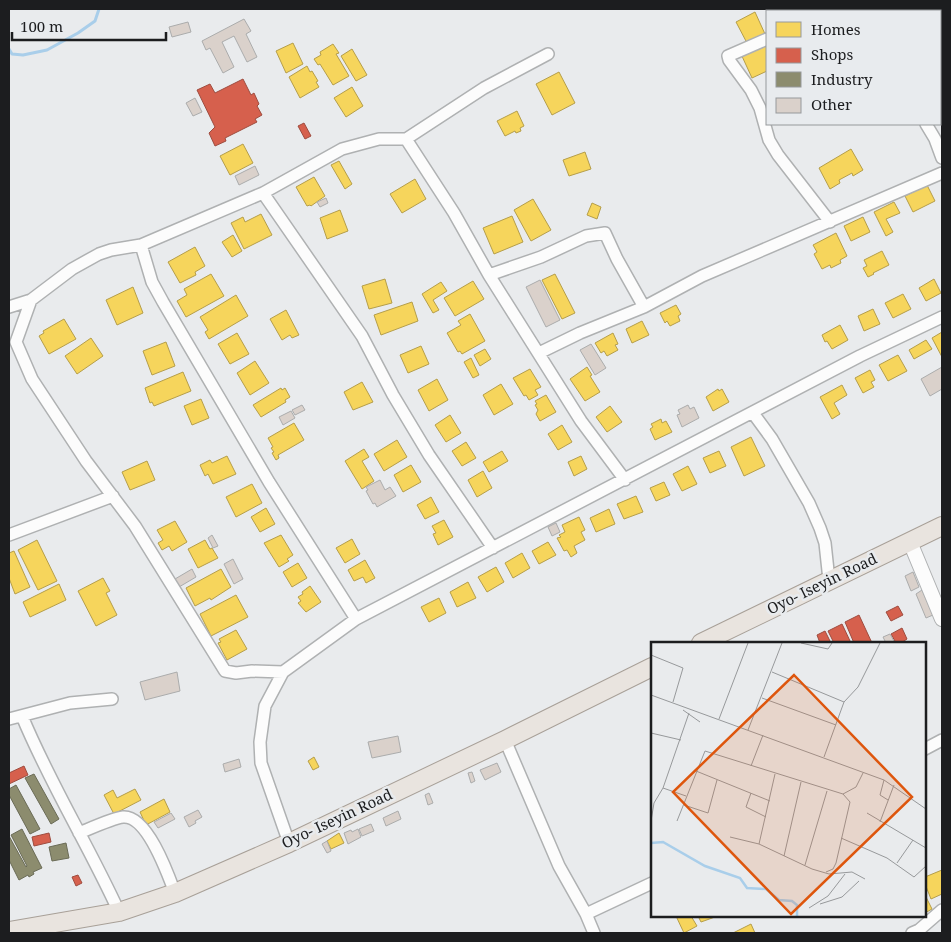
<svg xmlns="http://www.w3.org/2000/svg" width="951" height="942" viewBox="0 0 951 942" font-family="'Noto Serif',serif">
<rect width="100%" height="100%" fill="#e9ebed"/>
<path fill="#f6d55c" stroke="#b59e4a" d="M755,12L765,34L747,43L736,22Z
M293,43L303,64L286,73L276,51Z
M765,43L767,47V71L752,78L741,54Z
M333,44L339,53L336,54L349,76L333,85L320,64L318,65L314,59L321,55L320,52Z
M352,49L367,75L356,81L341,56Z
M942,49V76L940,78V50Z
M307,66L310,72L312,71L318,81L316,82L319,87L300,98L289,77Z
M559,72L575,103L552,115L536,84Z
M942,85V111L940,107V86Z
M352,87L363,106L346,117L334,98Z
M517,111L524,126L520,128L521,131L516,133L515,131L505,136L497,121Z
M243,144L253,163L230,175L220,156Z
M851,149L863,170L853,176L852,173L839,180L840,183L830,189L819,168Z
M585,152L591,169L569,176L563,160Z
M339,161L352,184L345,189L331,165Z
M314,177L325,196L311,206L310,205L307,206L296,187Z
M415,179L426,199L402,213L390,194Z
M927,185L935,201L913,212L905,196Z
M533,199L551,230L531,241L514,210Z
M894,202L900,213L886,219L893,232L886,236L874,212Z
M592,203L601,207L597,219L587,215Z
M340,210L348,231L327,239L320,218Z
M261,214L272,235L244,249L231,223L243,217L245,222Z
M512,216L523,242L494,254L483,228Z
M863,217L870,232L851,241L844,226Z
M836,233L847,256L840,260L841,263L831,268L830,265L822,269L814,254L817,252L813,245Z
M233,235L242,251L232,257L222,242Z
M195,247L205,266L195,272L196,275L180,283L168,262Z
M882,251L889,265L873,273L874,274L868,277L863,268L867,266L864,260Z
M211,274L224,296L186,317L177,301L187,295L184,289Z
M555,274L575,313L562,319L542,280Z
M385,279L392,303L369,309L362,286Z
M934,279L941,293L926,301L919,288Z
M473,281L484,299L455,316L444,298Z
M441,282L447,291L433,300L439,310L433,313L422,294Z
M133,287L143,313L117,325L106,300Z
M903,294L911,309L893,318L885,303Z
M236,295L248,316L209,339L205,332L208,330L200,317Z
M412,302L418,321L381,335L374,315Z
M676,305L681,314L678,316L680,321L670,326L667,321L665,323L660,313Z
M873,309L880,324L864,331L858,316Z
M286,310L299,335L292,338L290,335L282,340L270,319Z
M470,314L485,341L462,354L460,351L458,352L447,333L461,325L458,321Z
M64,319L76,339L49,354L39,336L44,333L43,331Z
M642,321L649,335L632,343L626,329Z
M840,325L848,340L832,349L827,341L825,342L822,335Z
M942,332V357L932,338Z
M237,333L249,354L230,364L218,344Z
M613,333L618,344L615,345L618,350L607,356L604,351L601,353L595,343Z
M91,338L103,356L77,374L65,356Z
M926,340L932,349L914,359L909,350Z
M166,342L175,366L152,375L143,351Z
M421,346L429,364L408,373L400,355Z
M485,349L491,359L480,366L474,355Z
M898,355L907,371L888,381L879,365Z
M471,358L479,375L473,378L464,362Z
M255,361L269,383L250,395L237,373Z
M587,367L592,375L590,376L600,392L585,401L570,379Z
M530,369L541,387L535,390L538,395L529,400L526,395L524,396L513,378Z
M870,370L875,380L871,382L874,387L863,393L855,378Z
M183,372L191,391L154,406L152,402L150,403L145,388Z
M437,379L448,400L429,411L418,390Z
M362,382L373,402L353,410L344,392Z
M501,384L513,404L494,415L483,395Z
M842,385L847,395L834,403L840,414L832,419L820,397Z
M281,388L282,390L285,388L290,397L285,400L286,402L261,417L253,405Z
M718,389L719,391L722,389L729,402L713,411L706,397Z
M546,395L556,412L540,421L536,414L538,410L535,405L537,404L535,401Z
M201,399L209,418L192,425L184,406Z
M610,406L622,422L607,432L596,417Z
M450,415L461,433L446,442L435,425Z
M661,419L662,423L666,421L672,432L655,440L650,429L653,427L651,424Z
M294,423L304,440L278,455L279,458L276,460L272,453L274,452L271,448L273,447L268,438Z
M562,425L572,442L558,450L548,434Z
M751,437L765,466L744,476L731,447Z
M397,440L407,457L384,471L374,454Z
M466,442L476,458L462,466L452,451Z
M364,449L369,457L362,461L374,481L362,489L345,461Z
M502,451L508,461L489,472L483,462Z
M719,451L726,466L710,473L703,458Z
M227,456L236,474L213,484L208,474L205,476L200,465L210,460L212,463Z
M581,456L587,469L574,476L568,462Z
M147,461L155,480L130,490L122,472Z
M411,465L421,482L403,492L394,475Z
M688,466L697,484L682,491L673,474Z
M483,471L492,488L477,497L468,480Z
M664,482L670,495L656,501L650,488Z
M252,484L262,503L236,517L226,497Z
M636,496L643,512L624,519L617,504Z
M431,497L439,512L425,519L417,505Z
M266,508L275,524L260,532L251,517Z
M609,509L615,524L596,532L590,518Z
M579,517L585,530L581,532L585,540L574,546L577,553L571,557L567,550L564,551L557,538L561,537L559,535L565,532L562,525Z
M444,520L453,537L438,545L433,534L436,533L432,526Z
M175,521L187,542L172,551L169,546L162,550L158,543L163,540L157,530Z
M281,535L293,555L287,559L289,561L279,567L264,543Z
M352,539L360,554L345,563L336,548Z
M37,540L57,581L38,590L18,550Z
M205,540L210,549L212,548L218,558L198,568L188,549Z
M548,542L556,555L539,564L532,551Z
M14,551L30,587L15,594L9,578V553Z
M522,553L530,568L513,578L505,563Z
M365,560L375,578L366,583L363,577L354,581L348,570Z
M298,563L307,578L292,587L283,572Z
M496,567L504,582L487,592L478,577Z
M221,569L231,587L211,600L210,598L195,606L186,588Z
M103,578L110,591L106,593L117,615L96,626L78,591Z
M468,582L476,598L457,607L450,592Z
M59,584L66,600L30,617L23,602Z
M310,586L321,602L306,612L298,603L301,601L298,597L303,594L302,592Z
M236,595L248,617L211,636L200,614Z
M439,598L446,613L429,622L421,607Z
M236,630L247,649L227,660L218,643L221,642L219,639Z
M314,757L319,767L313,770L308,761Z
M135,789L141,800L114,814L104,795L113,790L117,798Z
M164,799L170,812L146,825L140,812Z
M339,833L344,843L331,849L327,841Z
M942,870V894L931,899L925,884V877Z
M925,895L932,909L925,913Z
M676,916H691L697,926L684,933Z
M698,916H714L715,917L701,922Z
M751,924L755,933H733Z"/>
<path fill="#d6604d" stroke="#9e4c3f" d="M243,79L251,95L254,93L259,104L257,106L262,115L255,119L257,122L225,138L226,141L215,146L209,133L215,127L197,90L210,84L215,93Z
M304,123L311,136L305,139L298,126Z
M898,606L903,615L891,621L886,612Z
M859,615L872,643H854L845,622Z
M842,624L851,643H834L828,631Z
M902,628L907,639L901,643H896L891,634Z
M825,631L831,643H820L817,635Z
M24,766L28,775L9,784V773Z
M49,833L51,842L34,846L32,837Z
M78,875L82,883L76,886L72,877Z"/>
<path fill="#8c8c6e" stroke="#6a6b56" d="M34,774L59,819L51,824L25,778Z
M16,785L40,829L30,834L9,795V789Z
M22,829L42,868L33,872L34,874L29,877L28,875L19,880L9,860V836L26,867L27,866L11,835Z
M66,843L69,858L52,861L49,847Z"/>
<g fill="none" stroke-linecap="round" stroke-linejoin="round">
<path stroke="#a9ceea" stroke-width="3" d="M9,49L12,54L23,55L47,50L78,33L95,21L99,9"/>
</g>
<path fill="#dad1cb" stroke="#abacac" d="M244,19L251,31L246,34L257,57L247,62L234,36L222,42L234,67L223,73L210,48L206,50L202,41Z
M188,22L191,32L172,37L169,27Z
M195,98L202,112L193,116L186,103Z
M255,166L259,175L239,185L235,176Z
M326,198L328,203L320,207L317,202Z
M540,280L560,320L546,327L526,287Z
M591,344L606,368L595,375L580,350Z
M942,367V389L930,396L921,379Z
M302,405L305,410L295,415L292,410Z
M688,405L690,409L694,407L699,418L682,427L677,415L680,414L678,410Z
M291,411L295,418L283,425L279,417Z
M380,480L385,490L390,487L396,496L377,507L375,503L373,504L366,491L368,490L366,487Z
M556,523L560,532L552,536L548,527Z
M212,535L218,546L213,548L208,538Z
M233,559L243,579L234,584L224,564Z
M192,569L196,577L179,587L175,579Z
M913,572L919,587L911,591L905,576Z
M922,590L933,615L926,618L916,594Z
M890,634L895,643H886L883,637Z
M177,672L180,691L145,700L140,682Z
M398,736L401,752L372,758L368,742Z
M239,759L241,767L225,772L223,764Z
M497,763L501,772L485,780L480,770Z
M472,772L475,781L471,783L468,773Z
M429,793L433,803L428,805L425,795Z
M198,810L202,817L195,821L196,823L189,827L184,817Z
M398,811L401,819L386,826L383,818Z
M171,813L175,819L158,828L154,822Z
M371,824L374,831L362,836L359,829Z
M358,829L361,837L348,844L344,833L351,830L352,832Z
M327,841L331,851L327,853L322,844Z"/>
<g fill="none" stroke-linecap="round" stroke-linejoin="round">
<g stroke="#afb1b2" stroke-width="14">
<path id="minor" d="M868,9L870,11
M825,11L829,9
M933,11L938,9
M767,39L728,56L729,60L751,90L760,108L769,140L778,155L830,222
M926,124L935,139L942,158
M406,139L454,213L489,275L581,421L625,480
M263,193L362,336L393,395L429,455L493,548
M141,245L152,282L163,302L269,482L356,619
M489,275L541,257L586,236L605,233L617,259L644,307
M31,300L16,342L32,379L86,461L135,526L225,671L236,673L252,671L283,672
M9,307L31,300L72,269L99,254L111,250L141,245L263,193L342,149L379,139H406L484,88L548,54
M539,353L580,333L644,307L702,276L942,173
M753,413L772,439L809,503L820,528L825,543L829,580
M9,535L113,496
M22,716C50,784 89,846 119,912
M9,719L70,703L112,699
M505,740L559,866L586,914L594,933
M925,749L942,740
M79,833C89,829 113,818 123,817C147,815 168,874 175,893
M289,843L261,763L260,742L265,706L283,672L356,619L860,356L942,317
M586,914L652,883
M912,933L919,930L942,910"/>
</g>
<g stroke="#afb1b2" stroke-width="16">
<path id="tertiary" d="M910,542L942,619"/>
</g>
<g stroke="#a8a098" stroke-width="20">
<path id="primary" d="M701,643L942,526
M9,931L119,912L175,893L289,843L505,740L652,667"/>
</g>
<use href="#minor" stroke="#fcfcfc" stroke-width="11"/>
<use href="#tertiary" stroke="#fcfcfc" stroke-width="14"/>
<use href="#primary" stroke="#e9e4df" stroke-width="18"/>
</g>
<g text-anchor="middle" stroke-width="5" stroke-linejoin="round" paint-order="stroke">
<g font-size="15" fill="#1c1d1f" stroke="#e8ebee">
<text transform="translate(822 584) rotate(-26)" y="5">Oyo- Iseyin Road</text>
<text transform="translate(337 819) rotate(-25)" y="5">Oyo- Iseyin Road</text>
</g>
</g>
<g transform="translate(651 642)">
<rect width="275" height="275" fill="#e9ebed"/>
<path fill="none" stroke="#a9ceea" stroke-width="2.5" d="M0,201L12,200L54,224L89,236L96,246L115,247L128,258L141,259L146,263V274"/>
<path fill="none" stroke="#97999b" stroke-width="1" d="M150,1L177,7L181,1M0,13L32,26L22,60M121,30L193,60M0,53L233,138L275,167M111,56L185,83M32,68L49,80M68,77L97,1M97,88L131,1M0,91L30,98M173,115L193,60L207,45L229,1M100,124L112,93M45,129L119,159M233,138L229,153L237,158M12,146L35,154M100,151L95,165L115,175M33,163L57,171L66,138M216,171L275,206M0,179L3,161L12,146L38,71M26,179L54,109L192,152L205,145L212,131M229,180L243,143M79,195L108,202L161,227L178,232L201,230L214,237M190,196L236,216L263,235L275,224M108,202L124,132M133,214L150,140M246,221L262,198M154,223L176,149M175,230L182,227L185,221L199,160L192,152M169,262L191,255L208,239M158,266L177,254L194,232"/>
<path fill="#de560d" fill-opacity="0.15" stroke="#de560d" stroke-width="2.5" d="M143,33L261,155L140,272L22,150Z"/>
<rect width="275" height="275" fill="none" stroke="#1c1d1f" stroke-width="2.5"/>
</g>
<rect width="951" height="942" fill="none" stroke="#1c1d1f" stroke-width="20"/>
<rect x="766" y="10" width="175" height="115" fill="#e8ebee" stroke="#96999b"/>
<rect x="776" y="22" width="25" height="15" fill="#f6d55c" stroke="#96999b"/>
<text x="811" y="35" font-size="15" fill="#1c1d1f">Homes</text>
<rect x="776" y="48" width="25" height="15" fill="#d6604d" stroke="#96999b"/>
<text x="811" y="60" font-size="15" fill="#1c1d1f">Shops</text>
<rect x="776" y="72" width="25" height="15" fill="#8c8c6e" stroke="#96999b"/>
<text x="811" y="85" font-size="15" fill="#1c1d1f">Industry</text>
<rect x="776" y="98" width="25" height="15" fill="#dad1cb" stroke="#96999b"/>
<text x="811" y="110" font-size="15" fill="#1c1d1f">Other</text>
<path d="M12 32v8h154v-8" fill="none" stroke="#1c1d1f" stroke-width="2.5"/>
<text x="20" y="32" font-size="15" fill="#1c1d1f" stroke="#e8ebee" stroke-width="4" paint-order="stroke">100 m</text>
</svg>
